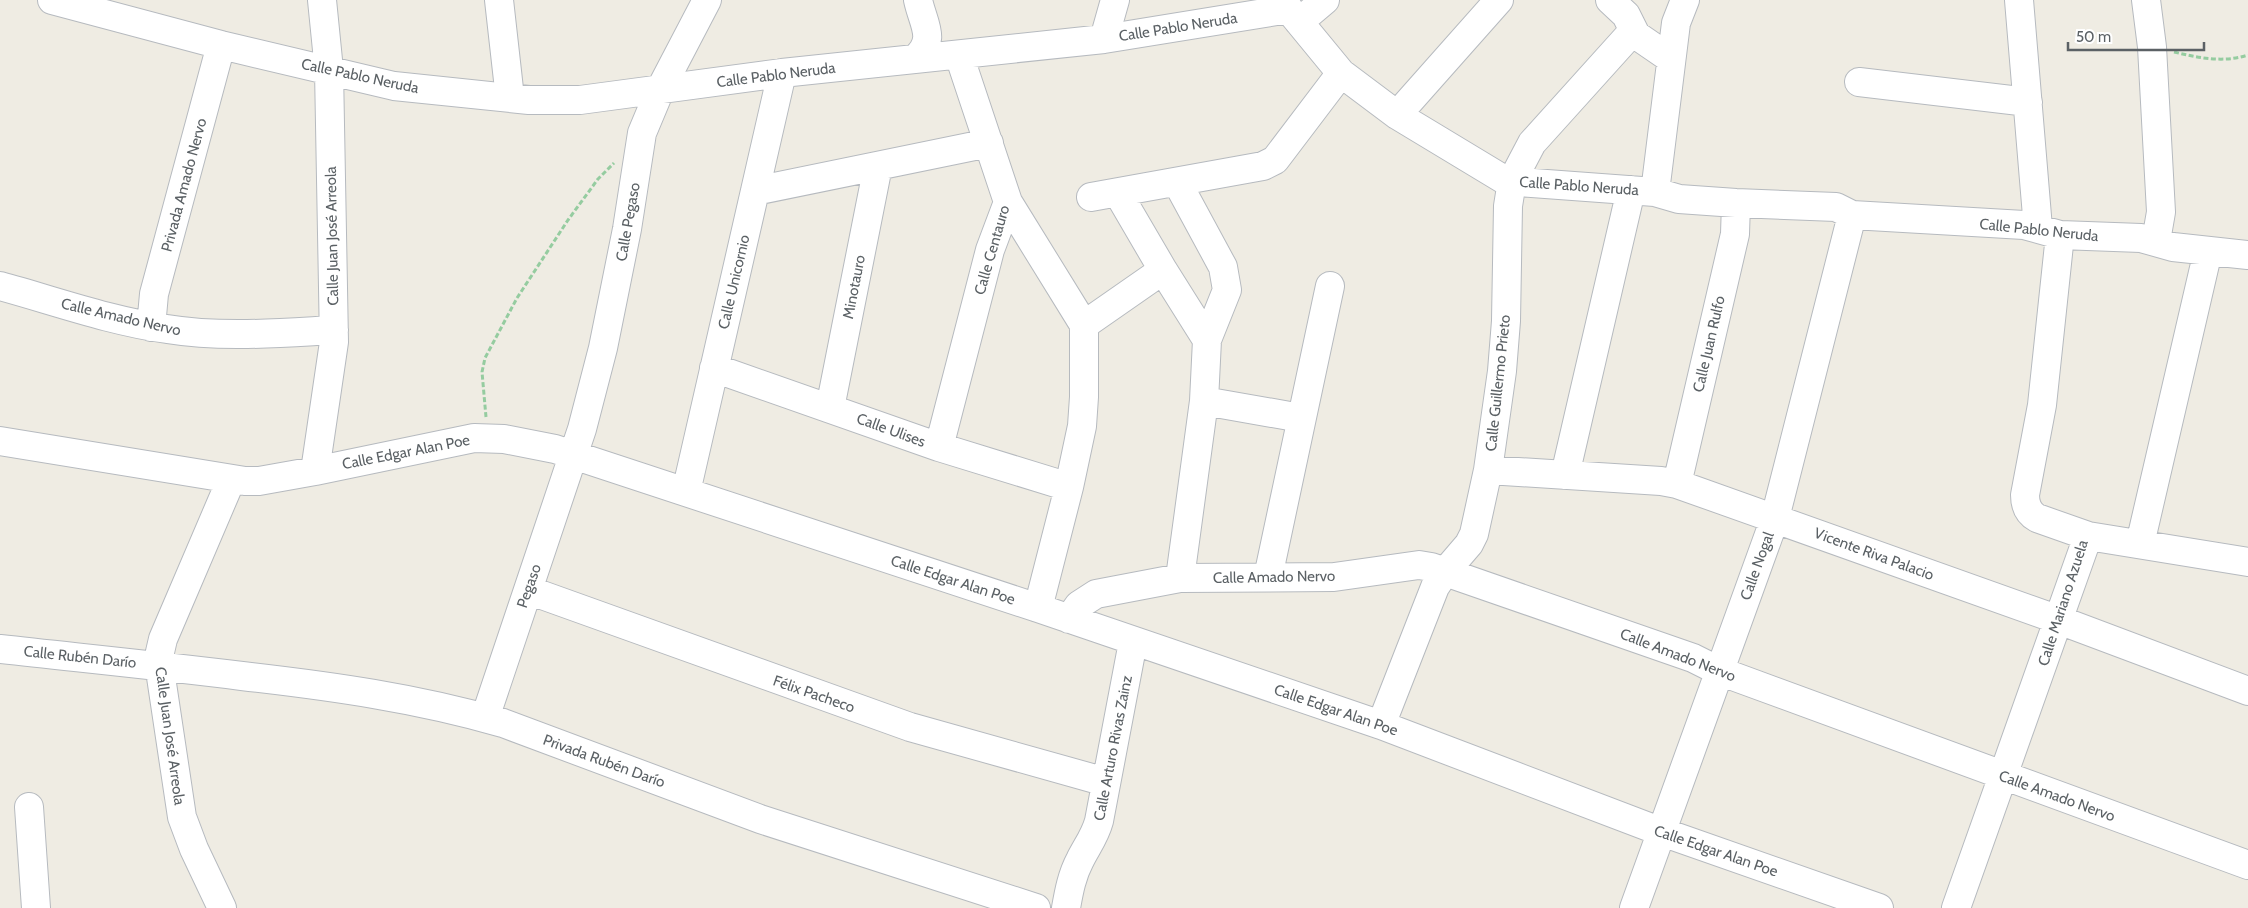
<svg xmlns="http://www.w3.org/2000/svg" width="2248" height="908" viewBox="0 0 2248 908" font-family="Cabin,sans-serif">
<rect width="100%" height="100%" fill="#efece3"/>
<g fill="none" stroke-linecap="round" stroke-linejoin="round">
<g stroke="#b6babf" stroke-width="30">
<path id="minor" d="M52,0L221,45L394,86L529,100H580L782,73L1104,39L1289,9
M499,0L510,98
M1281,0L1341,73L1397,115L1503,179L1519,182L1655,192L1679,199L1736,203L1836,207L1852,215L2024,225L2060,235L2141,238L2173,247L2248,255
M1610,0L1626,15L1636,35L1671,59
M2019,0L2038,228
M2146,0L2152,47L2161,212L2156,241
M1299,22L1325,0
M1104,39L1115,0
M959,55L1008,202L1084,325V397L1082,426L1069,487L1038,608
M916,58C937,39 923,24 918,0
M1859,82L2028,102
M1397,115L1499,0
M1177,182L1223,267L1227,290L1207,340
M755,191L989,143
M1655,192L1676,23L1685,0
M1118,193L1163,270
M1091,197L1263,166L1275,160L1341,73
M2060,235L2042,405L2025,495C2025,505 2028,513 2037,518L2088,536L2248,562
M0,286C55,301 110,321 167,329C222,338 278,333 334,330
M1084,325L1163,270L1207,340L1204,401L1180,578
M151,327L154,294L221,45
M714,368L939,447L1069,487
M1204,401L1301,418
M830,408L878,166
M0,441L245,481H259L315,471L474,438L504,439L555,449L1038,608L1381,725L1662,832L1879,908
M939,447L990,250L1008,202
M1488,470L1661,481L1677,484L2059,620L2248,691
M315,471L334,342L329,70L322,0
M1565,475L1631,190
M1677,484L1735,234L1736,203
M686,492L782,73
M2140,544L2208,251
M1268,577L1330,286
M528,590L910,727L1106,782
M1069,619L1079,605L1096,594L1180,578L1334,577L1419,565L1431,567L1693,658L1719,671L2248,865
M0,649C81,658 161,666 242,676C330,686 417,698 503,723L760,819L1036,908
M485,718L582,429L603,348L627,229L642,133L660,90L707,0
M1381,725L1435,587L1445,572L1469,544L1474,534L1488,470L1502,371L1506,321L1508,206L1512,181L1532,143L1633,31
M29,807L36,908
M222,908L194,849L182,817L161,677L160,652L163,639L231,480
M1066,908C1069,891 1072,875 1080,860C1087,846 1095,836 1099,821L1133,642
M1634,908L1775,518L1852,215
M1956,908L2088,536"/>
</g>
<path stroke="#95cca0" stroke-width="3" stroke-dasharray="5 2.5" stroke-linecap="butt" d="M2174,52C2199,58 2224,63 2248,55
M486,417L482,372L485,358L517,298L568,220L598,179L614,163"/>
<use href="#minor" stroke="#fff" stroke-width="28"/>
</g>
<g text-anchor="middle" stroke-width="4" stroke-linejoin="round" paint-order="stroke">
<g font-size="15" fill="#5b6165" stroke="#fff">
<text transform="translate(1178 27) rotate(-9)" y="5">Calle Pablo Neruda</text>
<text transform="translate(776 75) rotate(-7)" y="5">Calle Pablo Neruda</text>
<text transform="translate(360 76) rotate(12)" y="5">Calle Pablo Neruda</text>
<text transform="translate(184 185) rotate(-75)" y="5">Privada Amado Nervo</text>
<text transform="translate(1579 186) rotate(4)" y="5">Calle Pablo Neruda</text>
<text transform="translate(628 222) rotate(-80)" y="5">Calle Pegaso</text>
<text transform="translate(2039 230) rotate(6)" y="5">Calle Pablo Neruda</text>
<text transform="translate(332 236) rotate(-91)" y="5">Calle Juan José Arreola</text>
<text transform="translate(992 250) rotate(-74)" y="5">Calle Centauro</text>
<text transform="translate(734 282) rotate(-77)" y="5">Calle Unicornio</text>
<text transform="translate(854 287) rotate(-79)" y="5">Minotauro</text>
<text transform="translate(121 317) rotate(13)" y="5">Calle Amado Nervo</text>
<text transform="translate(1709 344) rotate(-77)" y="5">Calle Juan Rulfo</text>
<text transform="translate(1498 383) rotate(-84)" y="5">Calle Guillermo Prieto</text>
<text transform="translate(891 430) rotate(20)" y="5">Calle Ulises</text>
<text transform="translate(406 452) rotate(-11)" y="5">Calle Edgar Alan Poe</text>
<text transform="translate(1874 554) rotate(20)" y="5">Vicente Riva Palacio</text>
<text transform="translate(1757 566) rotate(-70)" y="5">Calle Nogal</text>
<text transform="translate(1274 577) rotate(-1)" y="5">Calle Amado Nervo</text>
<text transform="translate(953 580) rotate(18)" y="5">Calle Edgar Alan Poe</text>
<text transform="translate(529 586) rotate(-71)" y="5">Pegaso</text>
<text transform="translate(2063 603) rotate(-72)" y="5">Calle Mariano Azuela</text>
<text transform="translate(1678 655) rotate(21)" y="5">Calle Amado Nervo</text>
<text transform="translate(80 657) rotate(6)" y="5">Calle Rubén Darío</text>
<text transform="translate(814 694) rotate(19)" y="5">Félix Pacheco</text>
<text transform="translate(1336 710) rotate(19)" y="5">Calle Edgar Alan Poe</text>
<text transform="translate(170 736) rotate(82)" y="5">Calle Juan José Arreola</text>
<text transform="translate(1113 748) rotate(-79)" y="5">Calle Arturo Rivas Zainz</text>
<text transform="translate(604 761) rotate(20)" y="5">Privada Rubén Darío</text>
<text transform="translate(2057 796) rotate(20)" y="5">Calle Amado Nervo</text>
<text transform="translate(1716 851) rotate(19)" y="5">Calle Edgar Alan Poe</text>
</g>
</g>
<path d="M2068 42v8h136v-8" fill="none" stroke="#5b6165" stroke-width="2.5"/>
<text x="2076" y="42" font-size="15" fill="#5b6165" stroke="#ffffff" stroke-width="4" paint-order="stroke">50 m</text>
</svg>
